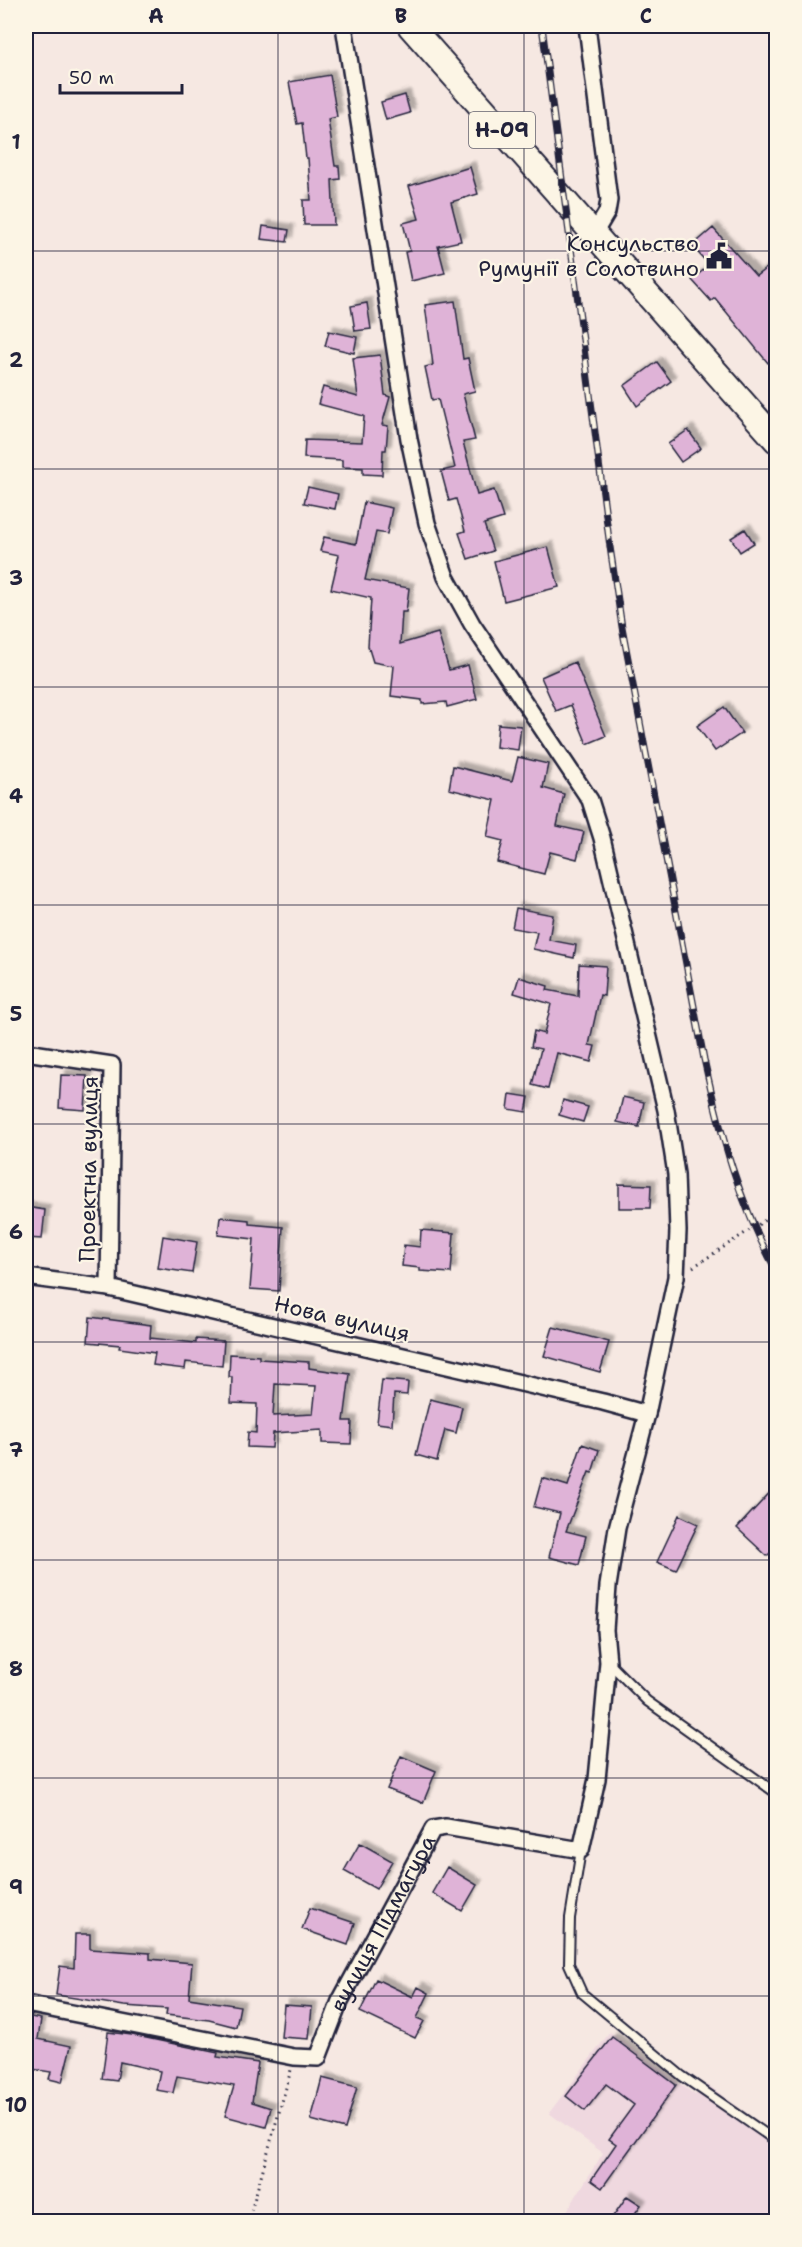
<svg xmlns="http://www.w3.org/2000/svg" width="802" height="2247" viewBox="0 0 802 2247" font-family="'Shantell Sans',sans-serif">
<defs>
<filter id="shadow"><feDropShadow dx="5" dy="-5" stdDeviation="1.5" flood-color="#0004"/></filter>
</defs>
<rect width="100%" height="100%" fill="#f6e8e2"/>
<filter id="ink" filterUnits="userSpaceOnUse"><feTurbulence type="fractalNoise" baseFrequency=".0167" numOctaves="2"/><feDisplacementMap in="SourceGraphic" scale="12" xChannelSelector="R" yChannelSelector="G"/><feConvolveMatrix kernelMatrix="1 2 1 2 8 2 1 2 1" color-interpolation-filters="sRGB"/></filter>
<g filter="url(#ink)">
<path fill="#efd8df" d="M610,2032L695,2095L708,2085L776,2135V2221H576L565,2214L603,2153L549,2113Z"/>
<path fill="#dfb3d7" stroke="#22223b" stroke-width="1.5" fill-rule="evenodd" filter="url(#shadow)" d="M330,75L337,117L328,119L335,166H339L340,179L332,180L334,225H304L303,200H311L308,158H306L302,123L297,124L289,82Z
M405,95L410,113L386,120L381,102Z
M470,167L478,194L451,202L461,241L438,246L445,273L411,281L405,252L410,251L403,223L419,219L409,186Z
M263,226L289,230L287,242L261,239Z
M713,228L756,276L777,260V356L768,363L715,298L711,301L692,280L709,265L692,246Z
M455,301L463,359L468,358L475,391L463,394L475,440L463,442L477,495L494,490L503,518L484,524L493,551L468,559L459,533L465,531L456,499L449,501L441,471L455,468L438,399L432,400L425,367L433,365L425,305Z
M367,303L371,329L355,331L351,306Z
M329,331L357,337L354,353L325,346Z
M380,355L385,395L390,397L382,425L388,426L386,450H383L382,475L363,474V468L342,467V460L304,458L305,440L362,442L364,416L318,404L323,387L358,397L353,358Z
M657,362L671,381L637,406L624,386Z
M688,430L701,448L681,462L668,444Z
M308,487L338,494L335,509L304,503Z
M364,502L392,508L387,534L376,532L365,580L409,588L406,612H402L400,644L438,633L449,670L468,665L477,699L447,707L446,702L422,704V700L391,696L394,666L373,662L368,646L371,598L331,589L339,555L320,551L324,537L356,544Z
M745,529L754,543L740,552L731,538Z
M548,547L559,587L504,601L494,561Z
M575,662L606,736L587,744L571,705L556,711L541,677Z
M724,707L742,733L715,751L697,726Z
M498,724L521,726L518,750L496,747Z
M518,757L548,764L543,788L564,794L557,826L584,832L577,859L550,852L544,874L497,862L503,841L487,837L495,800L449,789L453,766L512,781Z
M516,908L553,915L549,940L576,945L574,958L533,949L537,932L512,928Z
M579,964L606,966L604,996L600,995L589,1045L595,1046L591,1062L557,1053L548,1089L532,1085L541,1049L531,1047L534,1031L544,1034L551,1004L514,993L519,977L548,986L547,990L578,996Z
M61,1075L87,1076L85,1110L59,1108Z
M510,1094L529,1097L526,1112L508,1109Z
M623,1097L644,1102L639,1127L617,1122Z
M563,1100L588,1107L583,1122L559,1115Z
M619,1184L651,1185L650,1208H619Z
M26,1207L45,1210L42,1239L26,1238Z
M220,1217L249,1220V1224L283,1227L279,1291L250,1289L254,1239L218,1235Z
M421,1230L454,1233L451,1273L420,1271V1268L402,1266L404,1245L420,1247Z
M163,1236L197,1242L192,1273L158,1268Z
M90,1317L151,1325L150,1338L196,1343V1339L224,1341L222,1366L186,1362L185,1369L153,1365L155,1353L119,1348L120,1345L88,1342Z
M553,1327L609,1342L600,1372L544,1356Z
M230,1354L259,1356V1359L309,1362V1368L350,1374L344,1421H352L351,1444L322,1443V1430L273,1433L272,1448L247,1447L248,1432L256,1433L257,1404L231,1403L232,1377H229ZM275,1384L316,1386L313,1414L273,1416Z
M382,1380L408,1382L407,1395L394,1394L392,1425L377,1423Z
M430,1399L462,1407L456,1433L445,1430L437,1461L416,1455Z
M582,1444L599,1450L592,1473L589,1472L566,1531L586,1536L579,1565L549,1557L560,1513L534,1507L542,1478L568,1486Z
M777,1485V1546L767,1556L737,1528Z
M679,1515L698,1524L676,1570L657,1562Z
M401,1756L436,1771L423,1803L387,1789Z
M360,1843L392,1861L376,1889L344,1871Z
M447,1867L477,1885L462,1911L432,1893Z
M310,1908L355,1923L348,1945L302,1929Z
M75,1934H90V1949L150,1953V1959L192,1963L189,1998L240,2006L236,2027L209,2020L166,2015L167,2009L124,2006L56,1995L60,1966L74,1968Z
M376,1979L413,1997L418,1987L429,1993L417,2018L424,2021L415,2038L360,2012Z
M284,2005L312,2007L309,2039L281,2037Z
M26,2016L41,2019L38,2039L71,2046L62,2082L49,2079L51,2072L26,2068Z
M108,2032L132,2035L218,2053L217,2057L258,2063L252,2102L271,2108L266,2127L225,2116L234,2086L177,2076L173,2093L156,2090L160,2071L120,2062L117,2081L102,2079Z
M612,2037L676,2085L602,2188L591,2180L616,2144L609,2139L634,2105L606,2084L585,2111L566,2096Z
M322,2078L357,2087L345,2129L311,2120Z
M627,2196L641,2205L629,2222H609Z"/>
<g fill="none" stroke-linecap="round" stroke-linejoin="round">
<g stroke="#22223b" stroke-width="12">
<path id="lane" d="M609,1663L647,1701L776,1793
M581,1850L570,1918L569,1964L582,1993L682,2076L776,2141"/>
</g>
<g stroke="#22223b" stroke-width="20">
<g id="street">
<path d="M587,26L609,200L607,212L594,234"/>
<path d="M26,1052L112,1065L109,1288"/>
<path d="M26,1277L109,1288L603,1402L647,1414"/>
<path id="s1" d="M26,2004L294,2057L318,2058L340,2001L433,1829L446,1827L581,1850L597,1779L603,1717L608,1662L605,1630L608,1586L617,1528L647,1414L676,1277L678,1231L676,1174L666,1110L602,838L590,800L472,624L446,577L427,523L409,439L344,26"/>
</g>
</g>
<g stroke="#22223b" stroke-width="28">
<path id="primary" d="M410,26L776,440"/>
</g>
<path stroke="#22223b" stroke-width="3" stroke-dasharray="1.5 4.5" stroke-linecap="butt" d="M693,1267L776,1213
M248,2222L291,2070"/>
<use href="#lane" stroke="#fcf5e5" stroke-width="8"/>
<use href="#street" stroke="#fcf5e5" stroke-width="15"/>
<use href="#primary" stroke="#fcf5e5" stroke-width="24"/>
<g stroke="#22223b" stroke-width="7">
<path id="rail" d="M542,26L610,547L622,627L704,1059C720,1132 739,1204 776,1270"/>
</g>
<use href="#rail" stroke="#fcf5e5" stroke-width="4.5" stroke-dasharray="14" stroke-linecap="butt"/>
</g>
</g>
<path fill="none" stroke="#22223b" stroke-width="1.5" stroke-opacity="0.55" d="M278,26V2222M524,26V2222M26,251H776M26,469H776M26,687H776M26,905H776M26,1124H776M26,1342H776M26,1560H776M26,1778H776M26,1996H776"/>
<defs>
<g id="civic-bare" transform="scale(2.07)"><path d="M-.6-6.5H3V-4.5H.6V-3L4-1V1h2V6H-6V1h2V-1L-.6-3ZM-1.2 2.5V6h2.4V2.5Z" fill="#22223b" stroke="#fcf5e5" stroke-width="2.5" paint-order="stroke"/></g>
</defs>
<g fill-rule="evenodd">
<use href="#civic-bare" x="719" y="256"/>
</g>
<g text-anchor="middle" stroke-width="4.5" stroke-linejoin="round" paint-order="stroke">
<rect fill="#fcf5e5" stroke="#63616e" stroke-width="1.5" x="469" y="112" width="66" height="36" rx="4.5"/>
<g font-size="21" font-weight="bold" fill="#22223b">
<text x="502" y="137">Н-09</text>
</g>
<g font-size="22" fill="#22223b" stroke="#fcf5e5" text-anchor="end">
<text x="699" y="251">Консульство<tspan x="699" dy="25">Румунії в Солотвино</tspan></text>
</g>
<g font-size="22" fill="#22223b" stroke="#fcf5e5">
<text transform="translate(88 1169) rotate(-89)" y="8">Проектна вулиця</text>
<text transform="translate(342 1318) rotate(13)" y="8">Нова вулиця</text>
<text dy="8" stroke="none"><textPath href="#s1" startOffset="447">вулиця Підмагура</textPath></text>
</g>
</g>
<rect width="802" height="2247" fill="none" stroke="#fcf5e5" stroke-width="66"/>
<path d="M60 84v9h122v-9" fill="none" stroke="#22223b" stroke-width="3"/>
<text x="69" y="84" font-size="18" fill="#22223b" stroke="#fcf5e5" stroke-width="4.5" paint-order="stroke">50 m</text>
<rect x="33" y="33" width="736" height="2181" fill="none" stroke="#22223b" stroke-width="2"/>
<g font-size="20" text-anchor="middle" font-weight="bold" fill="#22223b">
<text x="156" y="23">A</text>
<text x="401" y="23">B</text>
<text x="646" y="23">C</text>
<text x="16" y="149">1</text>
<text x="16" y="367">2</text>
<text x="16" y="585">3</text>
<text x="16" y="803">4</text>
<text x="16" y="1021">5</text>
<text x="16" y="1239">6</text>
<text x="16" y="1457">7</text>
<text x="16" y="1676">8</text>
<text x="16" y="1894">9</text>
<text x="16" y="2112">10</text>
</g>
</svg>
